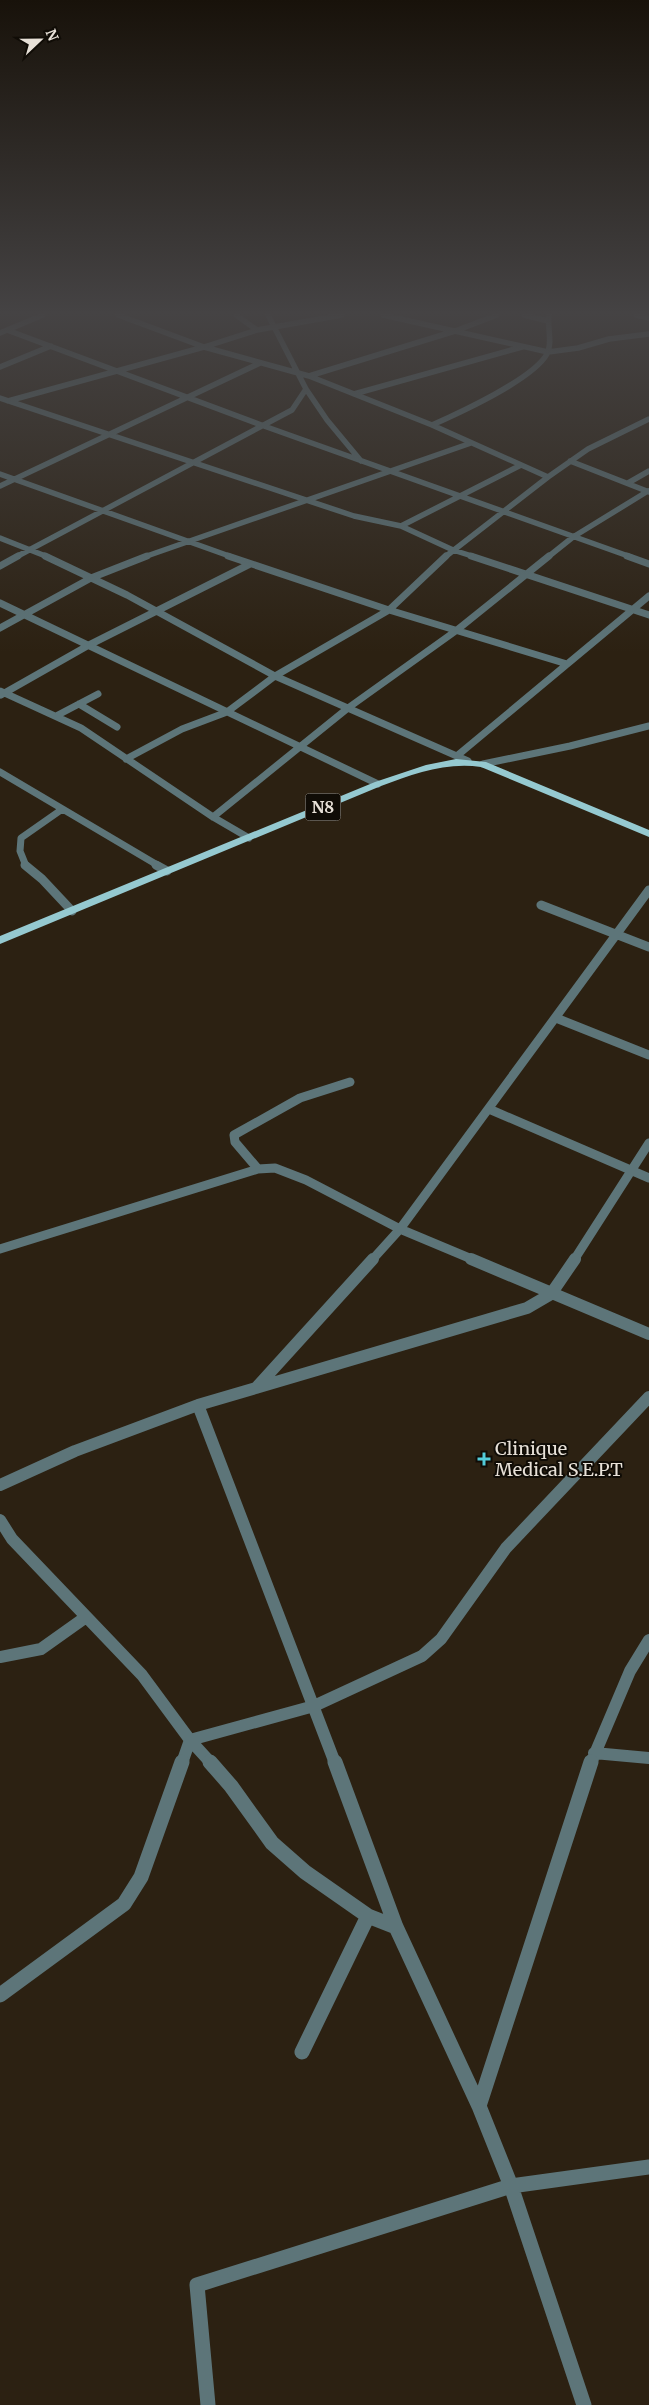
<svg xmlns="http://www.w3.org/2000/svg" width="649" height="2405" viewBox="0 0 649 2405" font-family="Merriweather,serif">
<rect width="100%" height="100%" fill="#2c2112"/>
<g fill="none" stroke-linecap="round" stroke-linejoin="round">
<path stroke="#5d7579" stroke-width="5.5" d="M118,315L204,347L309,376L432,425L548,477
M236,315L257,330
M268,315L306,389L327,420L361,461
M383,315L548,352L578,348L609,339L649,334
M524,315L548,321
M636,315L649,318
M7,330L264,426L631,557
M0,333L43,315
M0,367L51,346
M309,376L455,331L497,315
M354,394L522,347
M0,398L354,516L401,526L453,550L475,557
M8,401L204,347L257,330L342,315
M432,425C459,413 533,379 547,354C553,343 547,327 549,315
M570,461L649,492
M0,474L232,557
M628,483L649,471
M0,486L260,363
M401,526L521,465
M0,538L48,557
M16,557L292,410L306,389
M144,557L471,443
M445,557L548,477L588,449L649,419
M548,557L573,537L648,491"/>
<path stroke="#5d7579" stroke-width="7" d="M45,556L127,595L275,676L468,761
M228,556L389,610L567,664
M471,556L649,615
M627,556L649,564
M0,566L18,556
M0,603L378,784
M0,628L91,578L147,556
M0,691L81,728L213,817L249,838
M1,695L89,645L250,564
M79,704L117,727
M56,716L98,694
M458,755L649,596
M126,759L182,729L227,712L275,676L389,610L446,556
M483,764L570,746L649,726
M0,772L159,866
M213,817L348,708L457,630L549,556
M26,866L20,851L21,838L61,810"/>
<path stroke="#5d7579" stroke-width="9" d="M25,865L42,879L72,911
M156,865L167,871
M541,905L649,947
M556,1018L649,1055
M489,1109L649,1178
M258,1169L235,1142L234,1135L300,1098L350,1082
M0,1249L258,1169L275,1168L306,1180L400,1229L474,1260
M372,1260L400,1229L649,890
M574,1260L649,1143"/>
<path stroke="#5d7579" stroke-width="12" d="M471,1259L649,1334
M256,1388L373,1259
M198,1405L335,1763
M0,1485L75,1451L198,1405L527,1308L551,1294L575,1259
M0,1520L12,1539L142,1675L190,1740L211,1763
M0,1657L41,1649L86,1617
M594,1753L649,1758
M182,1763L190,1740L314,1706L422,1656L441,1639L506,1548L649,1397
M591,1763L630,1671L649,1640"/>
<path stroke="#5d7579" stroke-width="15" d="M210,1762L231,1786L272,1843L305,1872L368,1916L396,1927
M335,1762L396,1927L479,2106L511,2186L584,2405
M0,1995L124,1904L141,1877L182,1762
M302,2052L368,1916
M479,2106L591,1762
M208,2405L197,2285L511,2186L649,2167"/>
<path fill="#95c9d0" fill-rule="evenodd" d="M456,759L486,762L649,830V837L481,767C445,762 414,774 381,786L0,944V936L375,782L426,765Z"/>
</g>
<linearGradient id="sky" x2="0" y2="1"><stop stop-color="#18120a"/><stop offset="0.48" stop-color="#454344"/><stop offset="1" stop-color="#454344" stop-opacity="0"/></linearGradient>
<rect width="649" height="652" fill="url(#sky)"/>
<path fill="#52cbd9" stroke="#100c06" stroke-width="2" d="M481.5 1451.5h5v5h5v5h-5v5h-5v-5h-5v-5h5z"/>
<g text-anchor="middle" stroke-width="4" stroke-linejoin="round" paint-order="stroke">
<rect fill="#100c06" stroke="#a7a199" stroke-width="1" x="305.5" y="793.5" width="35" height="27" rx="4"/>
<g font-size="16" font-weight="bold" fill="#e8e1d8">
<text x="323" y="813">N8</text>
</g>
<g font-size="18" fill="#e8e1d8" stroke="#100c06" text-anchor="start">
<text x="495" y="1455">Clinique<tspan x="495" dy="21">Medical S.E.P.T</tspan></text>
</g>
</g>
<g transform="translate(40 40) rotate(68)" stroke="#100c06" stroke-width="4" paint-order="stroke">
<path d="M0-4L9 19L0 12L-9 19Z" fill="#e8e1d8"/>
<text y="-8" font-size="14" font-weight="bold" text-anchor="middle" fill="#e8e1d8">N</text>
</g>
</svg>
